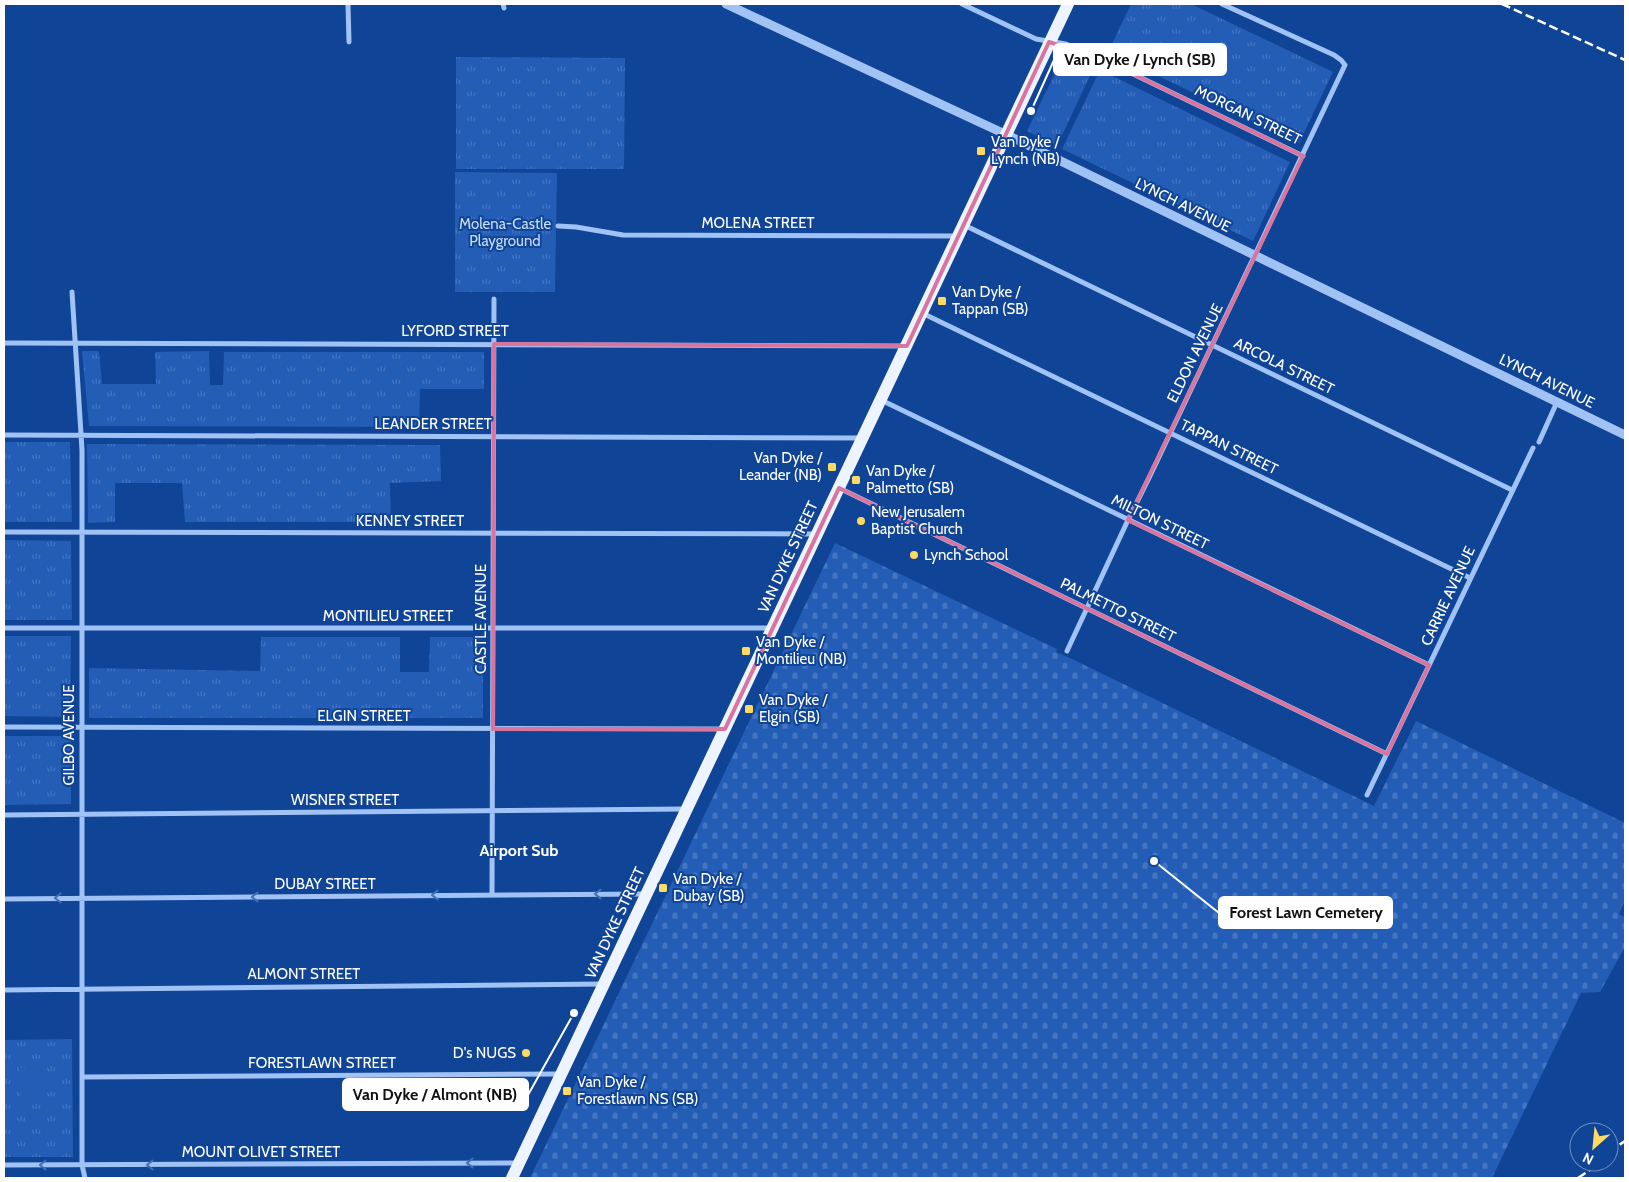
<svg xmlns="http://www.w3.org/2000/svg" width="1629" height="1182" viewBox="0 0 1629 1182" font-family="Cabin,sans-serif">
<defs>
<pattern id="grass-tufts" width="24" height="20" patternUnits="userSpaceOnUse" patternTransform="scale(1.25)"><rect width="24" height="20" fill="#235db6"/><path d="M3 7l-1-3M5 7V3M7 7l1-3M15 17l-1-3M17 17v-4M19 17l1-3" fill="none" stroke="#4475c1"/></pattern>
<pattern id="cemetery-stones" width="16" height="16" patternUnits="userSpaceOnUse" patternTransform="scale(1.25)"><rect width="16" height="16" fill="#235db6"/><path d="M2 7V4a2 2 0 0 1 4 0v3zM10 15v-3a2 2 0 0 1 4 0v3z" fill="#4475c1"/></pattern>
</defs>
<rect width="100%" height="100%" fill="#104496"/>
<path fill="url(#grass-tufts)" d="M1131,4H1191L1333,72L1299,143L1108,52Z
M1065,53L1094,67L1057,146L1027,131Z
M456,57L625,58L624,169H456Z
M1100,70L1290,162L1253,241L1062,149Z
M455,172L557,173L555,292H455Z
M82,351H99L102,384H156L155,352L209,351L210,385H223L224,352H484V389H420L419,427L89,426Z
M4,442H70L72,522H4Z
M87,444L440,445L441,481L390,483L391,522H185L182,483H115V522L88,523Z
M4,540L71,541L72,620H4Z
M4,636H71L70,717L4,716Z
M261,637H400V672H429L430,637H483V718H89V668L260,671Z
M4,736H71V804L4,805Z
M72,1039L73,1157H4V1040Z"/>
<path fill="url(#cemetery-stones)" d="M835,543L1057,649L1056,652L1072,659L1374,806L1416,721L1625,823V900L1619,914L1625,917V947L1600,992L1581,993L1492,1178H530Z"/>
<path fill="#235db6" d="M20,1068H40L41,1099L21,1100Z"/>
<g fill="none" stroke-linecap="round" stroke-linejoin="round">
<path stroke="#a0c2f4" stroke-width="5" d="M348,4L349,42
M503,4L504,8
M962,4L1036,39L1066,44L1102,59L1303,156
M964,225L1512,490
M558,226L576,227L623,235L956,236
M72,292L82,450V1165L85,1178
M922,313L1470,578
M4,343L906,346
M881,400L1429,665
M4,435L862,438
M1539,442L1557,402
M839,488L1387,754
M4,532L817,534
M4,628H772
M1067,651L1128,520L1149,478L1345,65L1341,60L1334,55L1222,4
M4,727L724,729
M1367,795L1533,448
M4,815L686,809
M492,895L494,299
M4,899L646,894
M4,990L603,984
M83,1077L560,1074
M4,1165L518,1163"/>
<path stroke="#a0c2f4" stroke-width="9" d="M726,4L1007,135L1625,435"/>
<path stroke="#edf3ff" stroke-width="12" d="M512,1178L1068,4"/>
<path stroke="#fff" stroke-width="2.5" stroke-dasharray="9 4" stroke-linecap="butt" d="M1502,4L1625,60
M1609,1152L1625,1141
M1578,1178L1602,1162"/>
</g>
<defs><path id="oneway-chevron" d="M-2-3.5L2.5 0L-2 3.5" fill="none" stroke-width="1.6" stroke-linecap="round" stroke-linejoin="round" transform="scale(1.25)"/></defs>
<g stroke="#4270b7">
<use href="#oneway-chevron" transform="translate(598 894) rotate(180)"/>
<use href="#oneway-chevron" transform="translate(435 895) rotate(180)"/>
<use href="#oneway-chevron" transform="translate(255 897) rotate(180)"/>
<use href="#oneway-chevron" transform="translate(58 898) rotate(179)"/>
<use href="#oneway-chevron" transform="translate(470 1163) rotate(180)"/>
<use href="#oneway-chevron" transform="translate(43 1165) rotate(-180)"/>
<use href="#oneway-chevron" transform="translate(150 1165) rotate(180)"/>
</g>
<path fill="none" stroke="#da749d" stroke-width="4" stroke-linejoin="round" d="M1049,42L1102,59L1303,156L1128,520L1429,665L1387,754L839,488L725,729H493L494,344L907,346Z"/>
<g fill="#ffda63" stroke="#104496" stroke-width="2">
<rect x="976" y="146" width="10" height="10" rx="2.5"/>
<rect x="937" y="296" width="10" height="10" rx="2.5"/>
<rect x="827" y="462" width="10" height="10" rx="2.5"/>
<rect x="851" y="475" width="10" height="10" rx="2.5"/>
<circle cx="861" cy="521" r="5"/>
<circle cx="914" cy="555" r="5"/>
<rect x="741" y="646" width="10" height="10" rx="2.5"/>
<rect x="744" y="704" width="10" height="10" rx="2.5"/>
<rect x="658" y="883" width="10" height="10" rx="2.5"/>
<circle cx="526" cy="1053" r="5"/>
<rect x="562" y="1086" width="10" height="10" rx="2.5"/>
</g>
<g text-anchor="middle" stroke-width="4" stroke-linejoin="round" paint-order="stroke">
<g font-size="15" fill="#fff" stroke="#104496">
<text transform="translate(1248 115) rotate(26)" y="5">MORGAN STREET</text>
<text transform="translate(1183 205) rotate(26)" y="5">LYNCH AVENUE</text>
<text x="758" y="228">MOLENA STREET</text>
<text x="455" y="336">LYFORD STREET</text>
<text transform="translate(1195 353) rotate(-64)" y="5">ELDON AVENUE</text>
<text transform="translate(1284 366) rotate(26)" y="5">ARCOLA STREET</text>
<text transform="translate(1547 381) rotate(26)" y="5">LYNCH AVENUE</text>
<text x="433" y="429">LEANDER STREET</text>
<text transform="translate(1229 447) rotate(26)" y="5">TAPPAN STREET</text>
<text x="410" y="526">KENNEY STREET</text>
<text transform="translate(1160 522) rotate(26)" y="5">MILTON STREET</text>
<text transform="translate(788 557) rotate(-65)" y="5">VAN DYKE STREET</text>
<text transform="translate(1448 596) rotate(-65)" y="5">CARRIE AVENUE</text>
<text transform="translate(1118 610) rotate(26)" y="5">PALMETTO STREET</text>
<text x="388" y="621">MONTILIEU STREET</text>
<text transform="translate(481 619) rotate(-90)" y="5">CASTLE AVENUE</text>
<text x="364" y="721">ELGIN STREET</text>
<text transform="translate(69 735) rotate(-90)" y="5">GILBO AVENUE</text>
<text x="345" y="805">WISNER STREET</text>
<text x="325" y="889">DUBAY STREET</text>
<text transform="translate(615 923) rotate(-65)" y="5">VAN DYKE STREET</text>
<text x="304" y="979">ALMONT STREET</text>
<text x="322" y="1068">FORESTLAWN STREET</text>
<text x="261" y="1157">MOUNT OLIVET STREET</text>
</g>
<g font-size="15" fill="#fff" stroke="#104496" text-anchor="start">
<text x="991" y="147">Van Dyke /<tspan x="991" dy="17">Lynch (NB)</tspan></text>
<text x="952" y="297">Van Dyke /<tspan x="952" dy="17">Tappan (SB)</tspan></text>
<text x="822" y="463" text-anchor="end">Van Dyke /<tspan x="822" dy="17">Leander (NB)</tspan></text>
<text x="866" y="476">Van Dyke /<tspan x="866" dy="17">Palmetto (SB)</tspan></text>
<text x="871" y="517">New Jerusalem<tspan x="871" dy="17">Baptist Church</tspan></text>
<text x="924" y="560">Lynch School</text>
<text x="756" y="647">Van Dyke /<tspan x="756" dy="17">Montilieu (NB)</tspan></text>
<text x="759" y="705">Van Dyke /<tspan x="759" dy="17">Elgin (SB)</tspan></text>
<text x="673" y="884">Van Dyke /<tspan x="673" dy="17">Dubay (SB)</tspan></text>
<text x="516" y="1058" text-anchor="end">D's NUGS</text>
<text x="577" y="1087">Van Dyke /<tspan x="577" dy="17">Forestlawn NS (SB)</tspan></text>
</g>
<g font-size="15" fill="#c8defe" stroke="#104496">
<text x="505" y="229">Molena-Castle<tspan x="505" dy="17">Playground</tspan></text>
</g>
<g font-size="16" font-weight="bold" fill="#fff" stroke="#104496">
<text x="519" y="856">Airport Sub</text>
</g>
</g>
<path fill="none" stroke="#fff" stroke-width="2" d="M1031 111L1054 60M1154 861L1219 913M574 1013L528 1095"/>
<g fill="#fff" stroke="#104496" stroke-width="2">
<circle cx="1031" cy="111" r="5"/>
<circle cx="1154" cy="861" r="5"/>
<circle cx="574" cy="1013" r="5"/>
</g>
<g fill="#fff" stroke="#fff" stroke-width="2">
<rect x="1054" y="44" width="172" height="31" rx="5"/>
<rect x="1219" y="897" width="173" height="31" rx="5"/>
<rect x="343" y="1079" width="185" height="31" rx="5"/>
</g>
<g font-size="16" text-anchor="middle" font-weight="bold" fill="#111">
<text x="1140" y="65">Van Dyke / Lynch (SB)</text>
<text x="1306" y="918">Forest Lawn Cemetery</text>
<text x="435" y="1100">Van Dyke / Almont (NB)</text>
</g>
<rect width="1629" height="1182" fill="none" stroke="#ffffff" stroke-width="10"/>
<g transform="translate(1594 1147) rotate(207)"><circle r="24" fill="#104496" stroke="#708fc0"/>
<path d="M0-4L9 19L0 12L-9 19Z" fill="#ffda63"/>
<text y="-8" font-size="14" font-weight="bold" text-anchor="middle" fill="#ffffff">N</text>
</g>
</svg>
